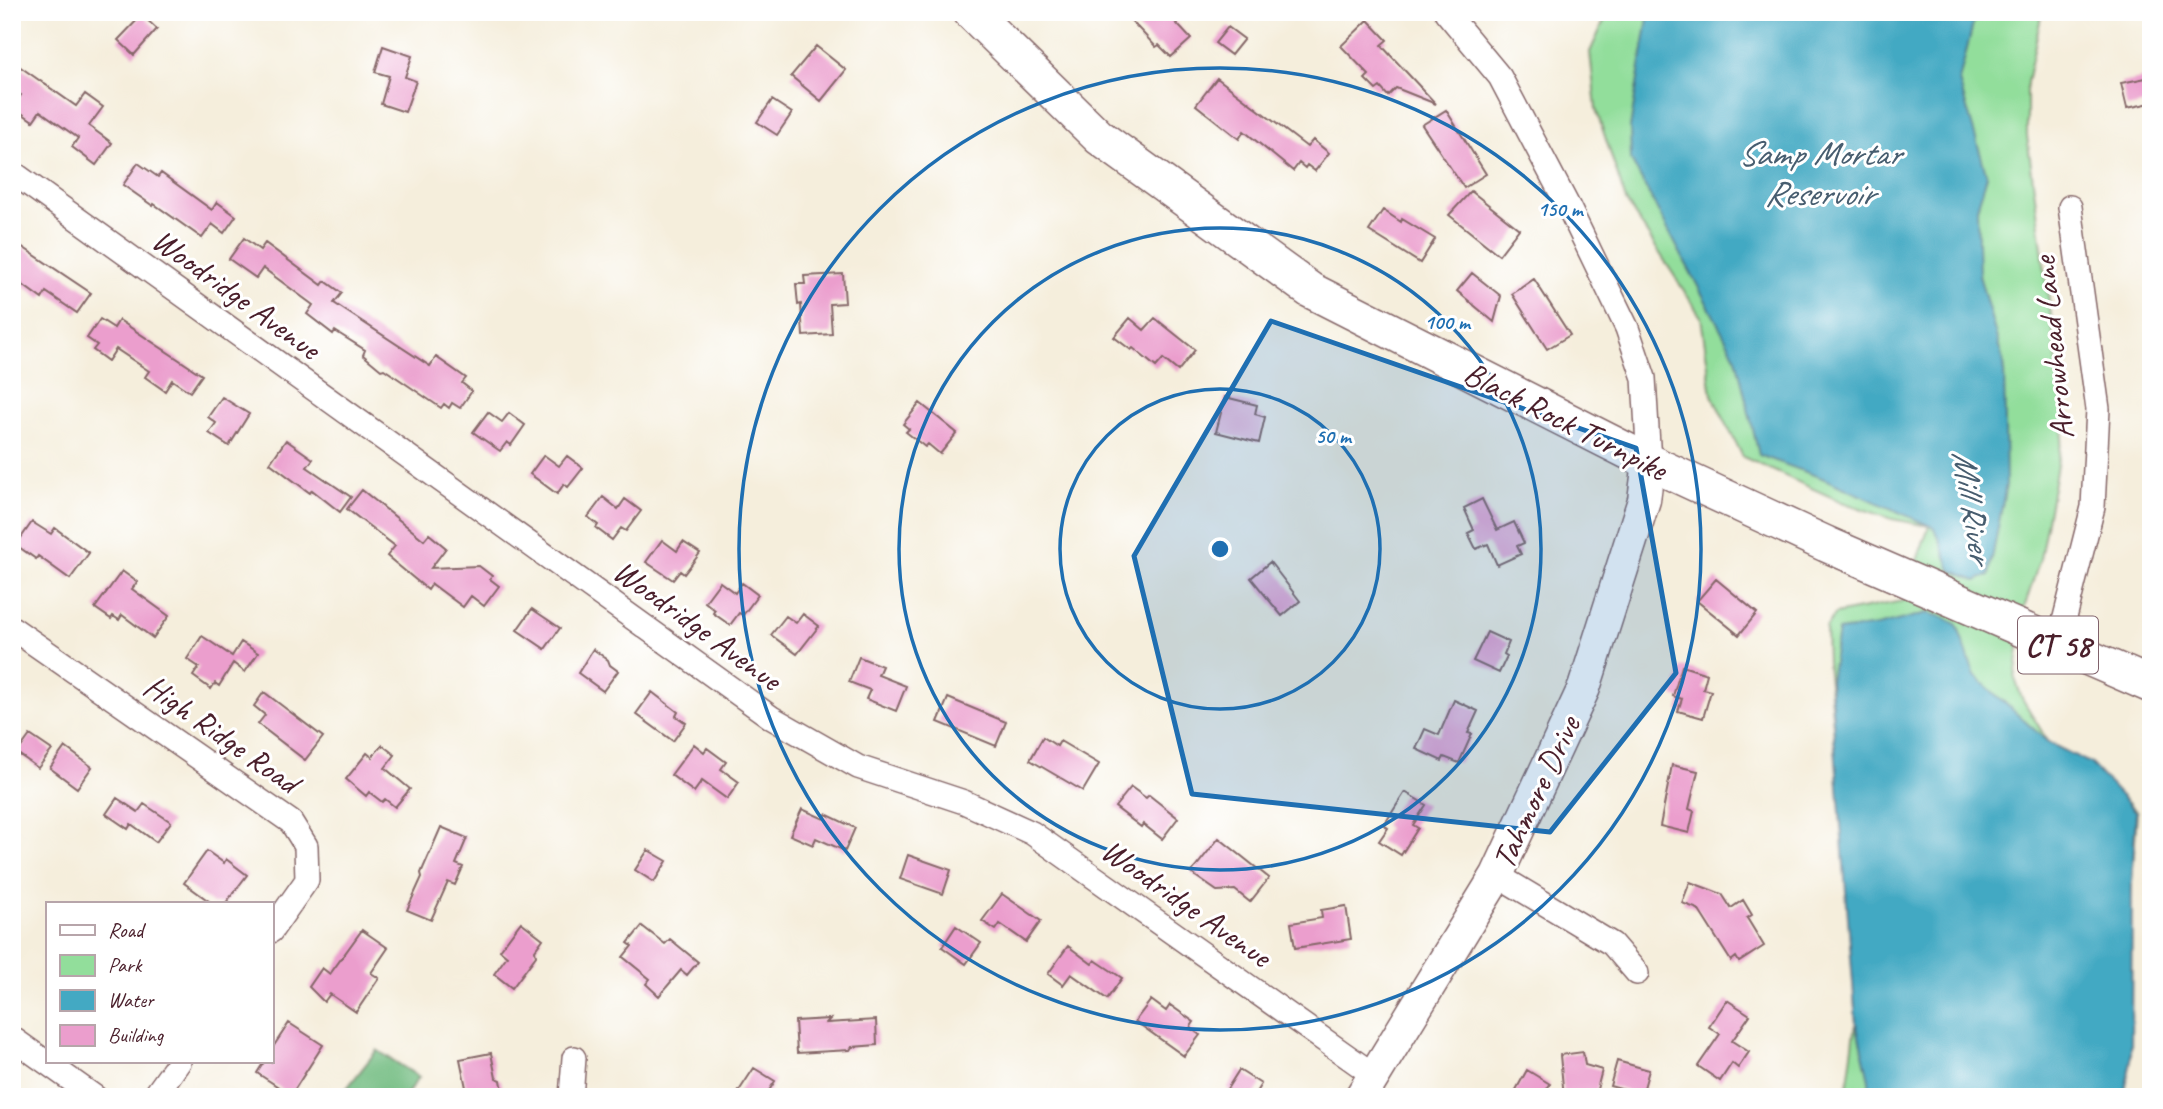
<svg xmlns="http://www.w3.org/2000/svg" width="2163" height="1109" viewBox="0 0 2163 1109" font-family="Caveat,sans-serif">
<rect width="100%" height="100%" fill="#fff"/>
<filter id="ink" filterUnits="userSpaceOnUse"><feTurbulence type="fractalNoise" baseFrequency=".0143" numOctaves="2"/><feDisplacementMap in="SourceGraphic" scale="14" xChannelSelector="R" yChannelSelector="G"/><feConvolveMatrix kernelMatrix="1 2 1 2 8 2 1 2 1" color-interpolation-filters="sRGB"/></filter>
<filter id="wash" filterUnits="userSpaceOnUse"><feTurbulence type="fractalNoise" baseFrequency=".00686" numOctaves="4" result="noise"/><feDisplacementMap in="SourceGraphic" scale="28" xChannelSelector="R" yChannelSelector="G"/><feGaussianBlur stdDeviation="1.57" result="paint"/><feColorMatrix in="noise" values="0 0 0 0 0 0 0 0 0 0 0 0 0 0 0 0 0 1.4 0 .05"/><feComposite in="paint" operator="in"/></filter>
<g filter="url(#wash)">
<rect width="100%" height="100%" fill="#f5eedc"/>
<path fill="#92de9b" stroke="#6e7e63" stroke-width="2" d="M1608,12H2042L2027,82V136L2065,421L2040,559L2024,609L2015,679L2022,698L2048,742L2087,763L2137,812L2132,882L2102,952L2073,1097H1846L1856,1023L1842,817L1827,663L1826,628L1835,614L1903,601L1929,526L1892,519L1842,502L1743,457L1712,395L1701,317L1626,201L1596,109L1590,52Z"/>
<path fill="#75bd83" stroke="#606e57" stroke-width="2" d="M377,1050L419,1077L405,1097H340Z"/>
<path fill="#43a9c3" stroke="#466477" stroke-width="2" d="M1649,12H1976L1959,81L1987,176L1977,208L1979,275L2004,364L2006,485L1989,575L1976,581L1951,570L1935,528L1822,478L1759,455L1736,358L1631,160L1630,128Z
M1927,613L1943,617L1957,625L1975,676L2049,743L2090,763L2136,812L2132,883L2131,1060L2124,1097H1870L1869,1080L1856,1023L1830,681L1838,631L1877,626Z"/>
<g id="blocks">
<path fill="#eb9ecd" d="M1123,12H1166L1191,39L1171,57L1159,45L1156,47Z
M142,15L157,29L134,55L118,40Z
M1368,20L1387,40L1381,45L1436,104L1396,88L1388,96L1380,87L1376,90L1365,79L1369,75L1341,46Z
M1228,27L1244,39L1231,55L1215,43Z
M383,46L412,56L405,77L416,81L405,112L381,104L389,76L375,72Z
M816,46L846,70L821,101L791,76Z
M19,66L76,106L85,94L103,107L89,126L112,143L96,165L72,147L78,138L40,111L33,121L13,107L21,95L12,89V75Z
M2151,77V103L2127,108L2121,83Z
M1217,78L1307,147L1313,140L1329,153L1315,171L1307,165L1305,168L1299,163L1293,171L1244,131L1239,139L1196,105Z
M772,100L792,113L777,135L757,122Z
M1446,110L1486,174L1464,188L1422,125Z
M138,163L158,177L161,173L212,210L217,202L236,216L224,233L212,224L202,238L154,204L153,206L123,185Z
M1471,191L1519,229L1499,255L1449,215Z
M1383,210L1401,222L1402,219L1435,239L1420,263L1369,231Z
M244,238L260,250L265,243L322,285L325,281L342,293L334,303L430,366L436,357L466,378L462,383L472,391L460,408L452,403L449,408L444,404L441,408L384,369L381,370L363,355L365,350L335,331L333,334L307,314L313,305L263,268L256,278L236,264L229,259Z
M12,240L91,293L77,313L46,292L42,299L12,277Z
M1472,273L1501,296L1494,322L1457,291Z
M843,274L845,303L830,304L832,334L803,336L801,304L798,305L796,284H805L804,276Z
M1534,279L1570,335L1547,349L1512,294Z
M1130,318L1144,330L1155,318L1195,350L1178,371L1163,359L1156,367L1133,348L1131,350L1114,337Z
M100,319L114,328L119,320L202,375L190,392L172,380L165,391L145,377L149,371L116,349L108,361L93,350L97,345L87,338Z
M222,397L249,414L229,446L209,433L216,423L208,417Z
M1225,397L1257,405L1255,414L1265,417L1259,443L1216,432Z
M920,403L957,433L940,454L928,444L925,447L906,432L909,429L903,424Z
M488,412L502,422L509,413L525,425L511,445L507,442L500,451L473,432Z
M286,440L313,459L307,467L351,497L340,512L312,490L310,493L270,463Z
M544,455L559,466L567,456L583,468L568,487L564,484L557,494L530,474Z
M362,490L424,540L429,534L446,548L431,568L479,566L492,576L490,579L499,586L484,606L471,596L463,607L432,584L428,590L387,556L395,546L347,509Z
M603,497L618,509L625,499L641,511L626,531L621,528L612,540L596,528L598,525L588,517Z
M1482,499L1497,530L1514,522L1524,543L1517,546L1521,554L1497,565L1488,544L1476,549L1468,533L1474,530L1464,508Z
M32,522L51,534L55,528L89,553L70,579L38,556L36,559L16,545Z
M662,540L677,551L683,542L700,553L684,574L680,571L673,580L646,562Z
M1270,562L1300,601L1282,616L1251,578Z
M122,571L137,582L132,589L169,616L153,638L122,615L119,620L113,616L111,619L95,608Z
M1716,579L1757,613L1739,635L1697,601Z
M720,582L735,593L742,583L758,595L743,615L739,613L730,625L713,613L715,610L705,602Z
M532,609L560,628L545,649L517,630Z
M803,614L819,626L797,654L771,635L786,616L796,623Z
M1487,632L1509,642L1504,654L1507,656L1499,673L1473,661Z
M202,636L232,656L241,642L258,653L245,672L233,663L219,686L215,683L211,689L193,676L199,667L187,659Z
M593,649L608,660L610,665L618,671L603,691L578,673Z
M859,657L882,666L878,675L906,686L896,711L866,699L870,690L849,682Z
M1682,666L1707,674L1703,689L1711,691L1703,718L1678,711L1682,699L1673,696Z
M264,692L323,737L305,760L258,724L265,715L254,706Z
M652,692L678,712L676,716L686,723L673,741L636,714Z
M948,698L1006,722L996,746L938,722Z
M1454,700L1478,711L1468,733L1472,734L1459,763L1444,757L1442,761L1416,749L1425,729L1439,735Z
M30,735L52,750L38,768L17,753Z
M1043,737L1057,746L1060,741L1099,764L1083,791L1030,760Z
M694,744L704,752L707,748L726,762L721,769L739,782L727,799L702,781L694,792L671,775Z
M382,745L395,755L385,768L410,789L395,807L385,799L382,802L369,792L366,796L346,779L367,753L372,757Z
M65,747L92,767L77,788L50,768Z
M1672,765L1698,771L1689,809L1694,811L1689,833L1660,826Z
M1131,787L1146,798L1149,795L1178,818L1162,839L1143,824L1141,827L1115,807Z
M1405,792L1426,805L1413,825L1418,828L1401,855L1379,841L1388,828L1384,825Z
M117,798L138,812L144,804L171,822L156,842L131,824L128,829L106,814Z
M802,809L824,819L826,814L855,828L845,851L816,838L813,845L790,835Z
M441,827L467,838L456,864L463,867L455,885L448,882L431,920L407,910L422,877L421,873Z
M1219,838L1269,878L1250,902L1235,890L1217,891L1191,873Z
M648,850L667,861L654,882L635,870Z
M207,851L224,863L226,859L247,875L225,904H213L184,883Z
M908,855L951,870L943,894L900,879Z
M1690,882L1722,894L1731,908L1743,900L1752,915L1747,918L1764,946L1739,962L1736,957L1731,961L1698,909L1682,903Z
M1002,894L1041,921L1026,942L1000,924L996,930L982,921Z
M1346,906L1351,939L1295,948L1291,923L1322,918L1321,910Z
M521,922L543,939L535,950L536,956L512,988L494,974L507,956L500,950Z
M642,926L665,944L670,939L698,962L687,975L681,970L659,996L646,984L650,979L623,957L632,946L628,943Z
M956,926L981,943L966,964L942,947Z
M362,930L388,948L371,973L379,978L356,1012L330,994L324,1002L309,987L322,968L330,974Z
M1068,946L1092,964L1095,960L1122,978L1107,999L1071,974L1063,985L1048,974Z
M1151,1000L1166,1011L1170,1005L1194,1022L1190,1028L1200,1035L1184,1056L1135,1021Z
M1727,1000L1750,1015L1732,1041L1749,1052L1738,1068L1732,1063L1720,1081L1698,1066L1720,1034L1709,1027Z
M830,1019L826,1023L876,1020L877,1045L852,1047L850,1050L797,1053L795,1021Z
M289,1023L323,1045L291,1095L257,1073L264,1062H271V1050Z
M1583,1052L1585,1065L1602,1070L1595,1097L1580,1093L1564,1097L1560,1055Z
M491,1053L496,1078L501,1080L504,1097H468L460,1059Z
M1617,1061L1649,1070L1642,1095L1610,1086Z
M754,1068L775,1081L765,1097H735Z
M1239,1070L1261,1084L1253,1097H1240L1227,1089Z
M1527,1070L1550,1084L1542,1097H1512Z"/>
</g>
</g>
<g filter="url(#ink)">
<use href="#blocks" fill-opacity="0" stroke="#866769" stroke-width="2"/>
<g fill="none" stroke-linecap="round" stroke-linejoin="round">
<g stroke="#866769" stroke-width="26">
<path id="street" d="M1446,12L1500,77L1568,206L1627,328L1644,378L1649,462
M12,172L772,718L858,767L964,802L1032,833L1375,1076
M12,628L291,822L306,846L307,880L271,931
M2058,645L2093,507L2098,409L2070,207
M1497,875L1612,944L1637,973
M12,1038L95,1097
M154,1097L179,1062
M571,1097L574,1058"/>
</g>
<g stroke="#866769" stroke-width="35">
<path id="secondary" d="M1361,1097L1497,875L1584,688L1644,500L1649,462"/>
</g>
<g stroke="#866769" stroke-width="38">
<path id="primary" d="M971,12L1099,137L1310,290L1649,462L1826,544L2151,685"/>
</g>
<use href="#street" stroke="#fff" stroke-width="23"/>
<use href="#secondary" stroke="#fff" stroke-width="32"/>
<use href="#primary" stroke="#fff" stroke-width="35"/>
</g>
</g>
<path fill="#1f6fb2" fill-opacity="0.2" stroke="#1f6fb2" stroke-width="5" stroke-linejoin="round" d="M1271,321L1636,448L1676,673L1550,832L1192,794L1134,556Z"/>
<g fill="none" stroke="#1f6fb2" stroke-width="3.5">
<circle cx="1220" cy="549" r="160"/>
<circle cx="1220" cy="549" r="321"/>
<circle cx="1220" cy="549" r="481"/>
</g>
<g text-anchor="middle" stroke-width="6" stroke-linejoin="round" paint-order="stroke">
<rect fill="#fff" stroke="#80626b" stroke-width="2" x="2018" y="616.5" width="80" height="57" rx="5"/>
<g font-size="32" font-weight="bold" fill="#4a1f2b">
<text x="2058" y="656">CT 58</text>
</g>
<g font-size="33" fill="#4a1f2b" stroke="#fff">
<text transform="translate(237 293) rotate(36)" y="12">Woodridge Avenue</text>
<text transform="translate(2052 348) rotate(-96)" y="12">Arrowhead Lane</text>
<text transform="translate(1566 420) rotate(27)" y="12">Black Rock Turnpike</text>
<text transform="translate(698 624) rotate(36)" y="12">Woodridge Avenue</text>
<text transform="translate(222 733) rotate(35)" y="12">High Ridge Road</text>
<text transform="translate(1535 792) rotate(-65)" y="12">Tahmore Drive</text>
<text transform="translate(1187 902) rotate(35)" y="12">Woodridge Avenue</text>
</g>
<g font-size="35" font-style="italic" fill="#475d6f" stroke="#fff">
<text x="1819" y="165">Samp Mortar<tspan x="1819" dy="40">Reservoir</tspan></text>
<text transform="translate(1973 506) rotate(81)" y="12">Mill River</text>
</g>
</g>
<circle cx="1220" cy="549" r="10" fill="#1f6fb2" stroke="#fff" stroke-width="3.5"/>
<g font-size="21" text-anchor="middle" font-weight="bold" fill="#1f6fb2" stroke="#fff" stroke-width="6" stroke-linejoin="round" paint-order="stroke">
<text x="1560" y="216">150 m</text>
<text x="1447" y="329">100 m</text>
<text x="1333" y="443">50 m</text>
</g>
<rect width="2163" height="1109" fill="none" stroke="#fff" stroke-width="42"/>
<rect x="46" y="902" width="228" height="161" fill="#ffffff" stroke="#b7a5aa" stroke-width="2"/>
<rect x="60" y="925" width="35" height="10" fill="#ffffff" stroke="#b7a5aa" stroke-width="2"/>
<text x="108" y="937" font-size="21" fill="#4a1f2b">Road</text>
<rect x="60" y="955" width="35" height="21" fill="#92de9b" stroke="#b7a5aa" stroke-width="2"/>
<text x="108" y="972" font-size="21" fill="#4a1f2b">Park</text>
<rect x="60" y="990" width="35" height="21" fill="#43a9c3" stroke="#b7a5aa" stroke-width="2"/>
<text x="108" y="1007" font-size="21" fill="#4a1f2b">Water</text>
<rect x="60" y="1025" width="35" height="21" fill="#eb9ecd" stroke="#b7a5aa" stroke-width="2"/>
<text x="108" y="1042" font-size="21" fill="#4a1f2b">Building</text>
</svg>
